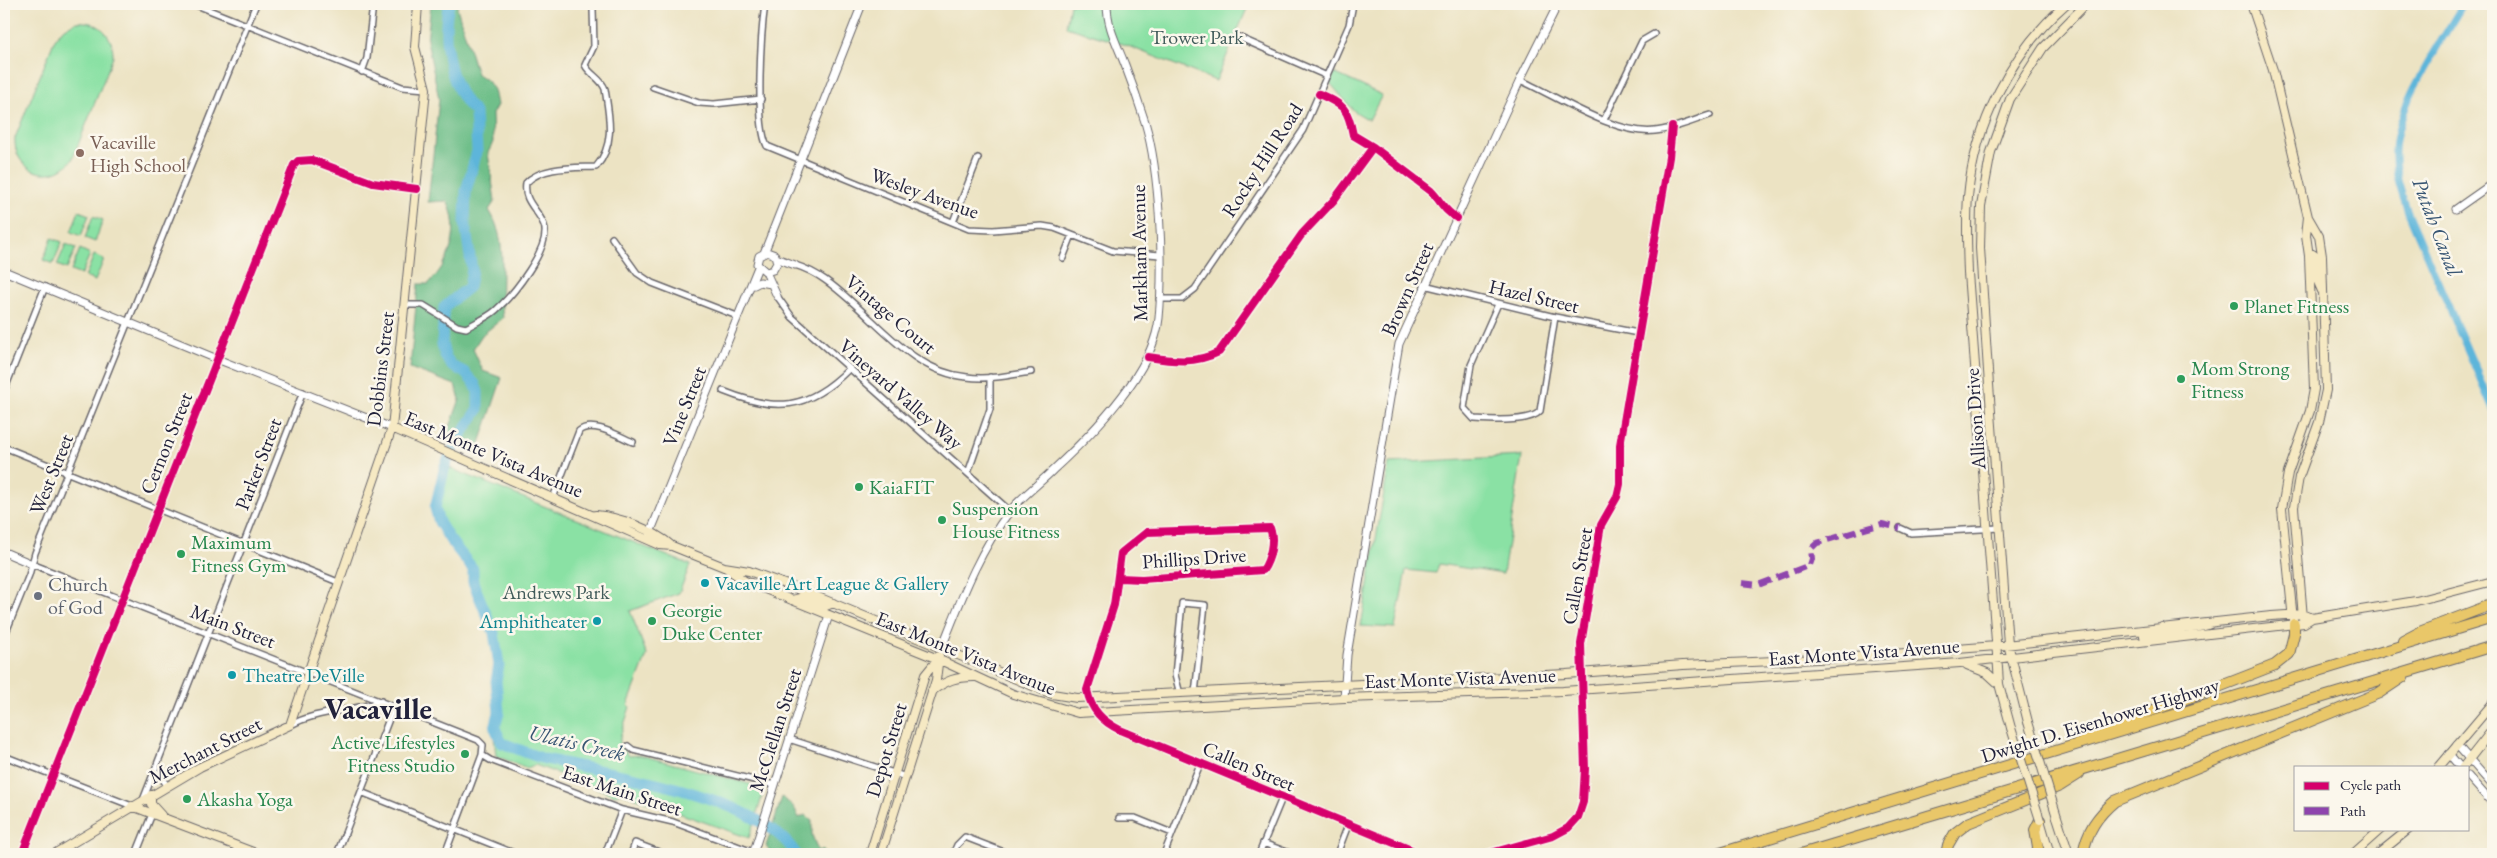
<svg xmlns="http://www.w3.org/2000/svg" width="2497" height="858" viewBox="0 0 2497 858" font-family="'EB Garamond',serif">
<rect width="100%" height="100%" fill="#fbf7ec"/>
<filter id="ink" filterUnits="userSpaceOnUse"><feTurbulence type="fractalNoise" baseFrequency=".02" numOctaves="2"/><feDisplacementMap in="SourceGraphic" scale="10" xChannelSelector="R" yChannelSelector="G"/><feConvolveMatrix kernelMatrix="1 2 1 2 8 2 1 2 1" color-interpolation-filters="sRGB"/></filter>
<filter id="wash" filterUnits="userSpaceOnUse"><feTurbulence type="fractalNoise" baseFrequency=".0096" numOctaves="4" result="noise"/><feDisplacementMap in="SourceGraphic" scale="20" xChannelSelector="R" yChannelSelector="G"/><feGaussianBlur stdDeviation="1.12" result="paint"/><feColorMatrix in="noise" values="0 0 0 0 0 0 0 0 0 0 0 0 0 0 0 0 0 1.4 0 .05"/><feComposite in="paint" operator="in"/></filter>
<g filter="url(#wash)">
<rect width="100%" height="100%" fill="#ece3c3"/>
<path fill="#8ae1a4" stroke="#568270" d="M1070,4H1249L1216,81L1123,44L1066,27Z
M77,22C99,20 114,35 113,57L72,160C51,186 13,171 15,138L55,39L63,29Z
M1334,73L1382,95L1369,120L1354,111L1330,83Z
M79,211L89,215L81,236L71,232Z
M93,216L103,220L95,242L85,238Z
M52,238L62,242L53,264L43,260Z
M66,244L76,248L67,269L57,265Z
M80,249L90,254L81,275L71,271Z
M94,255L104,259L95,281L85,277Z
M1522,456L1503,574L1439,564L1436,573L1406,570L1395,628L1361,626L1389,463Z
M442,465L690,565L679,593L630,611L647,655L628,705L630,707L620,737V746L629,756L640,755L761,787L764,791L749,838L622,793L615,795L535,765L527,768L496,756L493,728L497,712L494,681L497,665L492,634L470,582L471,570C456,553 433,531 433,507C432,493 438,478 442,465Z"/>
<path fill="#6fbf8a" stroke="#487062" d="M431,4H458L457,8L477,74L488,81L494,90L497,105L492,114L493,142L488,153L495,201L489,210C510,243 498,281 503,318L482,335L473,349L483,371L502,378L477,452L446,438L460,399L455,385L410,368L418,284H428C450,263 462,230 447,201L428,202L439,99L427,41Z
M782,797L794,807L799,818L805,815L812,821V835L818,851L823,850L825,854H772L766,846Z"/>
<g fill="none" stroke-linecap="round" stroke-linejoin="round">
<path stroke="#5db5da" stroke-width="7" d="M2463,4C2440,45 2393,109 2395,156C2395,176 2402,194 2408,212L2493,409"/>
<path stroke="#5db5da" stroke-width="11" d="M449,4C441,37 449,89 475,112L477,151L466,191L465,223L472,270L469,287L444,307L442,344L445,356L452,366L464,372L475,384L478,392V410L457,441L445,466L435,508L439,522L450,540L473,569V582L494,633L499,665L496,681L499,712L495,728L502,743C516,748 531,755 545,759C611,774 758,794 796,854"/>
</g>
</g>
<g filter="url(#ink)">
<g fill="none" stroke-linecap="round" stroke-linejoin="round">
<g stroke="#69666b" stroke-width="8">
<path id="minor" d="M194,4L402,87L426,89
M765,4C761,32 755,123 767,146L969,229L993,230L1042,226L1054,228L1113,251L1160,255
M1399,4L1402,5
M1238,37L1327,76
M362,72L367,58L373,4
M1520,80C1556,96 1617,136 1655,131C1674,129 1692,121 1710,115
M653,87L699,103L714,104L761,99
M1604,120L1642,41L1654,34
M953,222L978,158
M612,238L637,273L652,283L737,316
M1063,258L1072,235
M795,265C818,272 834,286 852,302C886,332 919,373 967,377C988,380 1011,375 1031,372
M1424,285L1555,317L1638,333
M777,296L792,317L1010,511
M1159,299H1182L1195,289L1303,130L1349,25L1353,4
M1498,304L1471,365L1464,408L1474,419C1489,420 1530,423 1540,411L1555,317
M405,305H423L457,326L466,328C476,322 487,318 496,310C512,296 552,247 544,225C538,209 523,202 526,183C541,166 575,168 596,167C616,144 609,116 605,89C601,78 590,75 585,65L594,46L593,9
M4,391L45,287
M723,391C775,412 807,411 849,369
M4,447L338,582
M968,473L990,409V377
M553,498L579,431C592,420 619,436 633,442
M1900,528L1911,533L1999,528
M32,564L478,740L483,745L482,755L445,854
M1119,578L1142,579L1263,570C1270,560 1275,540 1270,528L1147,532L1121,553L1114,605L1087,690C1091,710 1102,721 1120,730L1421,854
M4,637L29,575L35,553L256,4
M1180,694L1175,675L1182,603L1205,605L1195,693
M291,725C318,710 352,712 381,701
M789,739L906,777
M628,746L633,750L774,785
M482,755L490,760L622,810L673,822L753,852
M4,756L132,806
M155,770L167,785
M361,792L516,854
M143,800L303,392
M1119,818H1135L1172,833
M1263,843L1292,854
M22,854L294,165L298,161L312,160L373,183L417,189
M136,854L152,814
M234,854L238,847
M337,854L394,706
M605,854L622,810
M631,854L635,843L664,854
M953,854L957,845L965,837L1009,854
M1164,854L1200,764
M1259,854L1282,798
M1337,854L1348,825
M1487,854L1553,836L1568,828L1578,817L1583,802L1585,769L1581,644L1601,525L1617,497L1620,484V445L1669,157L1672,127"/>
</g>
<g stroke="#69666b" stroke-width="9">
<path id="tertiary" d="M2456,209L2493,183
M764,253L862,4
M776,258L795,265
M4,271L217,359L392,428
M766,272L773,270L777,263L775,255L767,252L759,256L757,264L766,272L777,296
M754,285L760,282L771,284
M650,533L758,267
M4,552L32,564
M942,647C961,600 978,553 1009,512C1021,497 1039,484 1053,470C1092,434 1154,372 1159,318C1164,265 1160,173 1145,122C1139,103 1132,83 1125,65C1117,44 1107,27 1107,4
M1344,698L1347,655L1399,344L1520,80L1558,4
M2457,745L2493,786
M2449,754L2460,767
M2468,776L2493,804
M753,854L829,615"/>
</g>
<g stroke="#69666b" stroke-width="10">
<path id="secondary" d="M2251,4L2273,70L2308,217L2319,236L2322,256L2326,390L2319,422L2299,477L2294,507L2303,618
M2309,252L2314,255L2318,282L2322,291
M392,428L660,545L672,546L724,567L749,571L806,592L1052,694L1077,698L1566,674L1683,665L1841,658L1996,646L2271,616L2303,614L2312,618
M596,515C620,517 653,530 672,546
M726,568L745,581L938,659L1013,694L1078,713L1344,698L1563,691L1960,663L2304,623L2312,618L2416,601L2493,581
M792,600L804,597L826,606L833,603
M2293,620L2282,509L2288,473L2310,411L2314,389L2309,256L2306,235L2308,217
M2144,636L2157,634L2162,627
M2163,639C2169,625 2197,631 2210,624
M1967,665L1987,673L1999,684
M932,691C947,680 956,677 974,677
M2028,722L2008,644L1988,371L1980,248L1981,206L1991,152L2010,99L2043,48L2086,4
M2011,728L1999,684L1998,668L1968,273C1967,247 1966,222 1968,197C1974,125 2012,51 2066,4
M2439,767L2493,703
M2463,767L2493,729
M151,795V804L161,815
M132,806L258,854
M2057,817L2069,854
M2040,820L2050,854
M54,854L200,767L290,725L392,428L425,100L426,89L415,47L418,4
M870,854L925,675L938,659
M881,854L936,680L939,656
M2353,854L2381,829
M2378,854L2409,829"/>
</g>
<g stroke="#69666b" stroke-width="12">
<path id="motorway" d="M2403,641L2422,631L2493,604
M2084,739L2099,729L2203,693L2275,665L2289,654L2294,634V624
M1717,854L2493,618
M1801,854L2493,646
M1946,854L1948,845L1955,833L1968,823L2060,786L2079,774
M2039,854L2035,830L2040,820
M2083,854C2087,831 2097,816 2115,801L2379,693L2403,677"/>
</g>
<use href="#minor" stroke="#fff" stroke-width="5"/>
<use href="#tertiary" stroke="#fff" stroke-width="7"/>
<use href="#secondary" stroke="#f6e9c3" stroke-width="8"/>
<use href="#motorway" stroke="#e9c769" stroke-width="10"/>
<g stroke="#69666b" stroke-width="10" stroke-linecap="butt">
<path id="secondary-bridge" d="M2028,722L2057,817
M2011,728L2040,820"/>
</g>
<use href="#secondary-bridge" stroke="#f6e9c3" stroke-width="8"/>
<path stroke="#8e44ad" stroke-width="6" stroke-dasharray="12 6" stroke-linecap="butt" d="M1742,583L1758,585L1810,565L1812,559L1811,549L1817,543L1882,524L1900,528"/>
<g stroke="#fbf7ec" stroke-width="11">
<path id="cycleway" d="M1373,147L1431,191C1441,201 1444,211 1457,218
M1148,357C1173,361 1195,364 1219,352L1302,234L1334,200L1373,147L1353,135C1348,108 1344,105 1319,94
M1119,578L1142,579L1263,570C1270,560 1275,540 1270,528L1147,532L1121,553L1114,605L1087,690C1091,710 1102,721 1120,730L1421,854
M22,854L294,165L298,161L312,160L373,183L417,189
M1487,854L1553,836L1568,828L1578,817L1583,802L1585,769L1581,644L1601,525L1617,497L1620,484V445L1669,157L1672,127"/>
</g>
<use href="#cycleway" stroke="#d6006c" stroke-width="8"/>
</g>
</g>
<circle fill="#8d6e63" stroke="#fbf7ec" stroke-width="2" cx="80" cy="153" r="5"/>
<g fill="#2e9e5b" stroke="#fbf7ec" stroke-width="2">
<circle cx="2234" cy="306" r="5"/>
<circle cx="2181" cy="379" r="5"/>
<circle cx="859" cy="487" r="5"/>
<circle cx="942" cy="520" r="5"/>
<circle cx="181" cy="554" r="5"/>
<circle cx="652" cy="621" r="5"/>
<circle cx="465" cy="754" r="5"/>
<circle cx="187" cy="799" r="5"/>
</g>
<g fill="#0f9aa8" stroke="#fbf7ec" stroke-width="2">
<circle cx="705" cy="583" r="5"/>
<circle cx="597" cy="621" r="5"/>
<circle cx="232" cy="675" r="5"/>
</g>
<circle fill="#6b7280" stroke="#fbf7ec" stroke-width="2" cx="38" cy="596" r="5"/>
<g text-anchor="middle" stroke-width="5" stroke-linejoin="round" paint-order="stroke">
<g font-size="20" fill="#415b5a" stroke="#fbf7ec">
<text x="1197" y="44">Trower Park</text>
<text x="556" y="599">Andrews Park</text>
</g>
<g font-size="20" fill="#785e54" stroke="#fbf7ec" text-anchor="start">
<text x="90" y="149">Vacaville<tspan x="90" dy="23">High School</tspan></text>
</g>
<g font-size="20" fill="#22223b" stroke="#fbf7ec">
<text transform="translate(1262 160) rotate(-57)" y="7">Rocky Hill Road</text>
<text transform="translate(925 193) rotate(20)" y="7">Wesley Avenue</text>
<text transform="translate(1139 253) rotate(-91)" y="7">Markham Avenue</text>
<text transform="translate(1407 289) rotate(-66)" y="7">Brown Street</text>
<text transform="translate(1534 296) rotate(13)" y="7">Hazel Street</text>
<text transform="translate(891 314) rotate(40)" y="7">Vintage Court</text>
<text transform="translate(380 369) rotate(-83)" y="7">Dobbins Street</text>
<text transform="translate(901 394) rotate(41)" y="7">Vineyard Valley Way</text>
<text transform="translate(684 406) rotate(-68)" y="7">Vine Street</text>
<text transform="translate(1975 419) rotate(-94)" y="7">Allison Drive</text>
<text transform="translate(166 443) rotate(-68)" y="7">Cernon Street</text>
<text transform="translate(494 454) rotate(23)" y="7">East Monte Vista Avenue</text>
<text transform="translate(258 464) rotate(-69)" y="7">Parker Street</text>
<text transform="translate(51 474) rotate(-68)" y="7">West Street</text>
<text transform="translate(1194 558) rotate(-4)" y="7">Phillips Drive</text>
<text transform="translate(1577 576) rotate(-80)" y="7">Callen Street</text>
<text transform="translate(233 626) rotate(21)" y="7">Main Street</text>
<text transform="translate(1864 652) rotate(-4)" y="7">East Monte Vista Avenue</text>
<text transform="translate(966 653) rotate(22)" y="7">East Monte Vista Avenue</text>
<text transform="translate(1460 678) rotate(-2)" y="7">East Monte Vista Avenue</text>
<text transform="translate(2100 720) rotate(-17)" y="7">Dwight D. Eisenhower Highway</text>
<text transform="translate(775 730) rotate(-72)" y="7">McClellan Street</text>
<text transform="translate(205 750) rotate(-27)" y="7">Merchant Street</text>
<text transform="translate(886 750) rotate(-73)" y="7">Depot Street</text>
<text transform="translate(1249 766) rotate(23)" y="7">Callen Street</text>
<text transform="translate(622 790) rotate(18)" y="7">East Main Street</text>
</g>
<g font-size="20" fill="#27864d" stroke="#fbf7ec" text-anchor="start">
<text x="2244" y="313">Planet Fitness</text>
<text x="2191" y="375">Mom Strong<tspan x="2191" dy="23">Fitness</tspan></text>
<text x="869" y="494">KaiaFIT</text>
<text x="952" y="515">Suspension<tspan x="952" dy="23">House Fitness</tspan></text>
<text x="191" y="549">Maximum<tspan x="191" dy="23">Fitness Gym</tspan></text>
<text x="662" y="617">Georgie<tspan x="662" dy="23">Duke Center</tspan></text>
<text x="455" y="749" text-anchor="end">Active Lifestyles<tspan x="455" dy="23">Fitness Studio</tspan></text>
<text x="197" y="806">Akasha Yoga</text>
</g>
<g font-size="20" fill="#0d838f" stroke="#fbf7ec" text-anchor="start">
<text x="715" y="590">Vacaville Art League &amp; Gallery</text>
<text x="587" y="628" text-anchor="end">Amphitheater</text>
<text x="242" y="682">Theatre DeVille</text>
</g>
<g font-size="20" fill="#5b616d" stroke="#fbf7ec" text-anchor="start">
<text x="48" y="591">Church<tspan x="48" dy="23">of God</tspan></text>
</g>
<g font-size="21" font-style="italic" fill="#375573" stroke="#fbf7ec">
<text transform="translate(2437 227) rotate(69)" y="7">Putah Canal</text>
<text transform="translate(577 743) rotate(13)" y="7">Ulatis Creek</text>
</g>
<g font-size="30" font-weight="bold" fill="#22223b" stroke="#fbf7ec">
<text x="378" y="719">Vacaville</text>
</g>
</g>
<rect width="2497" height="858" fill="none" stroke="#fbf7ec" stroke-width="20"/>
<rect x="2294" y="766" width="175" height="65" fill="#fbf7ec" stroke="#a4a2a5"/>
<rect x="2304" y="782" width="25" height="8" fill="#d6006c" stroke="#a4a2a5"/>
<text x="2340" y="790" font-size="15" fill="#22223b">Cycle path</text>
<rect x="2304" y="807" width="25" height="8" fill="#8e44ad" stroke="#a4a2a5"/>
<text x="2340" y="816" font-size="15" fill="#22223b">Path</text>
</svg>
